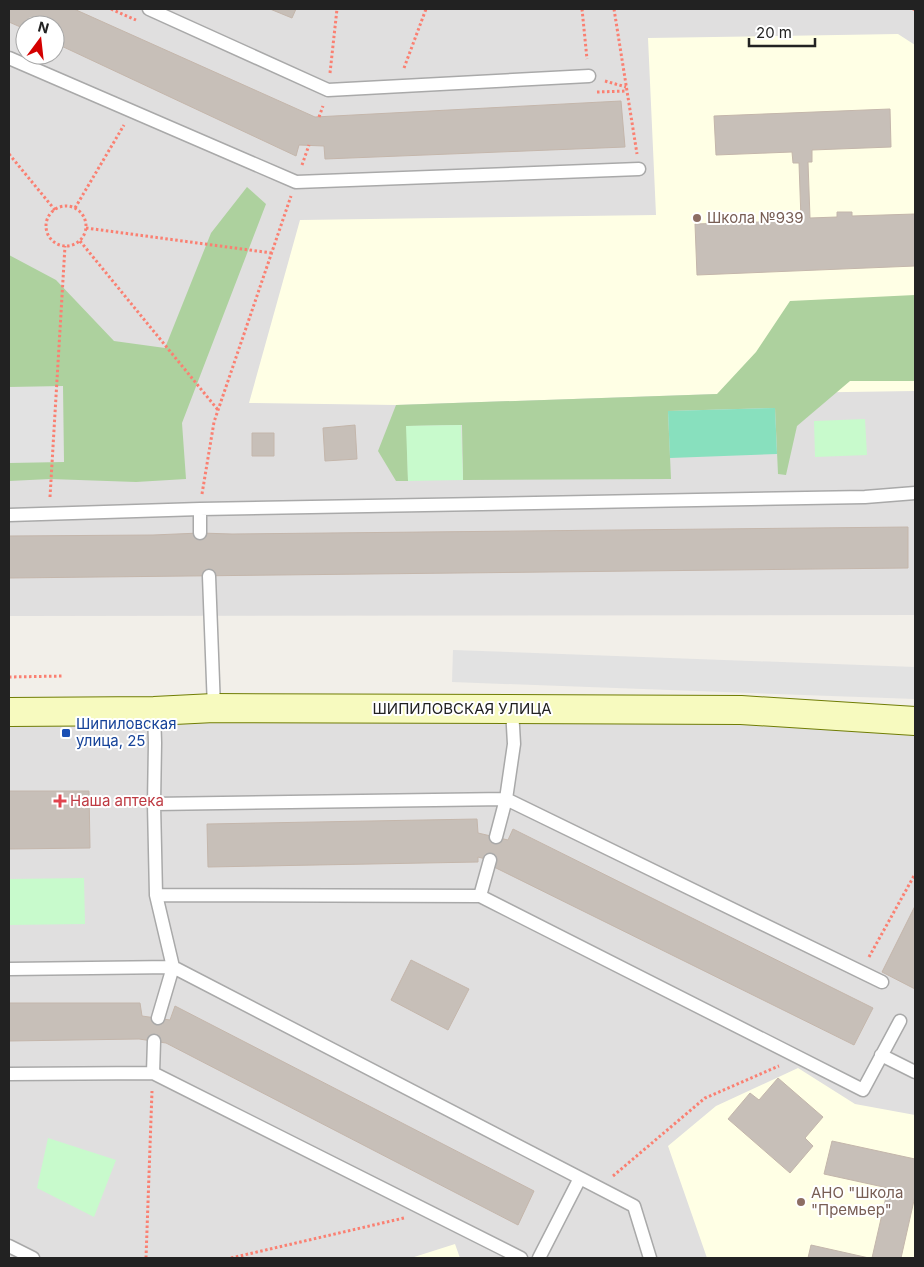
<svg xmlns="http://www.w3.org/2000/svg" width="924" height="1267" viewBox="0 0 924 1267" font-family="Inter,sans-serif">
<rect width="100%" height="100%" fill="#f2efe9"/>
<path fill="#e0dfdf" fill-rule="evenodd" d="M9,9H915V615L9,616ZM25,25H55V55H25Z
M477,721L756,724L915,735V1258H9V726L113,723Z"/>
<path fill="#ffffe5" d="M898,34L915,45V391L717,394L396,405L249,403L300,220L656,215L648,38Z
M798,1068L855,1104L915,1115V1258H707L668,1146L716,1106Z
M455,1244L460,1258H411Z"/>
<path fill="#add19e" d="M247,187L266,204L182,423L186,479L136,482L50,479L9,481V255L56,280L114,341L165,348L211,233Z
M915,295V381H850L797,426L786,475L778,474L775,408L668,411L671,479L463,480L462,425L407,426L408,481H396L378,451L396,405L717,394L756,352L790,301Z"/>
<path fill="#c8facc" d="M865,419L867,455L815,457L814,421Z
M461,425L463,480L408,481L406,426Z
M84,878L85,924L9,925V879Z
M48,1138L116,1160L94,1217L37,1188Z"/>
<path fill="#88e0be" d="M775,408L777,454L670,458L668,411Z"/>
<path fill="#e2e2e2" d="M63,386L64,462L9,463V387Z
M453,650L915,667V699L452,682Z"/>
<path fill="#c7bfb8" stroke="#c4b6ab" d="M9,9H74L315,117L621,101L625,147L325,159L324,146L299,145L296,156L55,43V25H25V29L9,22Z
M270,9H296L292,18Z
M890,109L891,147L812,150V162H808L810,218L837,217V212H852V216L915,214V266L697,275L695,224L760,222V215L774,214V220L801,219L799,163H793L792,152L716,155L714,116Z
M355,425L357,459L325,461L323,428Z
M252,433H274V456H252Z
M908,527V568L9,578V536L153,535L200,533L232,534Z
M9,791H89L90,848L9,849Z
M477,819L478,833L508,840L513,829L873,1008L854,1045L494,867L497,862L478,857V862L208,867L207,824Z
M915,906V989L882,972Z
M411,960L469,989L448,1030L391,1000Z
M9,1003H140L142,1016L170,1020L175,1006L534,1191L518,1225L166,1043L139,1039L9,1041Z
M778,1078L823,1117L805,1138L813,1146L790,1173L728,1119L750,1093L759,1100Z
M832,1141L915,1159V1196L901,1258H872L888,1188L824,1174Z
M811,1245L869,1258H808Z"/>
<g fill="none" stroke-linecap="round" stroke-linejoin="round">
<g stroke="#a9a9a9" stroke-width="15">
<path id="service" d="M149,9L328,90L589,76
M9,58L296,182L639,169
M9,515L200,509
M200,533V509L865,497L915,493
M209,576L214,708
M154,711L155,743L154,804L156,895L173,967L158,1018
M154,804L506,799L882,982
M496,837L506,799L514,744L512,709
M156,895L480,896L863,1090L900,1021
M480,896L490,860
M9,969L173,967L634,1206L650,1258
M881,1055L915,1072
M153,1073L154,1041
M9,1074L153,1073L521,1258
M9,1246L33,1258
M539,1258L580,1178"/>
</g>
<g stroke="#707d05" stroke-width="30">
<path id="secondary" d="M9,712L154,711L214,708L741,710L915,721"/>
</g>
<path stroke="#fa8072" stroke-width="3" stroke-dasharray="2.5 2.5" stroke-linecap="butt" d="M111,9L136,20
M582,9L587,59
M614,9L637,154
M913,9L915,10
M404,68L426,9
M330,73L337,9
M605,81L626,87
M597,92L627,91
M319,117L323,106
M9,154L55,210
M302,165L309,145
M46 226a20 20 0 1 1 40 0a20 20 0 1 1-40 0Z
M75,208L124,125
M86,228L272,253
M80,241L218,410
M202,494L214,422L291,196
M50,497L65,246
M9,677L64,676
M869,957L915,874
M613,1176L705,1098L779,1066
M146,1258L152,1091
M231,1258L404,1218"/>
<use href="#service" stroke="#fff" stroke-width="12"/>
<use href="#secondary" stroke="#f7fabf" stroke-width="28"/>
</g>
<g fill="#8d6e63" stroke="#fff" stroke-width="2">
<circle cx="697" cy="218" r="5"/>
<circle cx="801" cy="1202" r="5"/>
</g>
<rect fill="#1a4fb4" stroke="#fff" stroke-width="2" x="61" y="728" width="10" height="10" rx="2.5"/>
<path fill="#e0444e" stroke="#fff" stroke-width="2" d="M57.5 793.5h5v5h5v5h-5v5h-5v-5h-5v-5h5z"/>
<g text-anchor="middle" stroke-width="4" stroke-linejoin="round" paint-order="stroke">
<g font-size="15" fill="#785e54" stroke="#fff" text-anchor="start">
<text x="707" y="223">Школа №939</text>
<text x="811" y="1198">АНО "Школа<tspan x="811" dy="17">"Премьер"</tspan></text>
</g>
<g font-size="15" fill="#222" stroke="#fff">
<text x="462" y="714">ШИПИЛОВСКАЯ УЛИЦА</text>
</g>
<g font-size="15" fill="#164399" stroke="#fff" text-anchor="start">
<text x="76" y="729">Шипиловская<tspan x="76" dy="17">улица, 25</tspan></text>
</g>
<g font-size="15" fill="#be3a42" stroke="#fff" text-anchor="start">
<text x="70" y="806">Наша аптека</text>
</g>
</g>
<rect width="924" height="1267" fill="none" stroke="#222222" stroke-width="20"/>
<g transform="translate(40 40) rotate(15)"><circle r="24" fill="#ffffff" stroke="#a7a7a7"/>
<path d="M0-4L9 19L0 12L-9 19Z" fill="#d40000"/>
<text y="-8" font-size="14" font-weight="bold" text-anchor="middle" fill="#222222">N</text>
</g>
<path d="M749 38v8h66v-8" fill="none" stroke="#222222" stroke-width="2.5"/>
<text x="756" y="38" font-size="15" fill="#222222" stroke="#ffffff" stroke-width="4" paint-order="stroke">20 m</text>
</svg>
